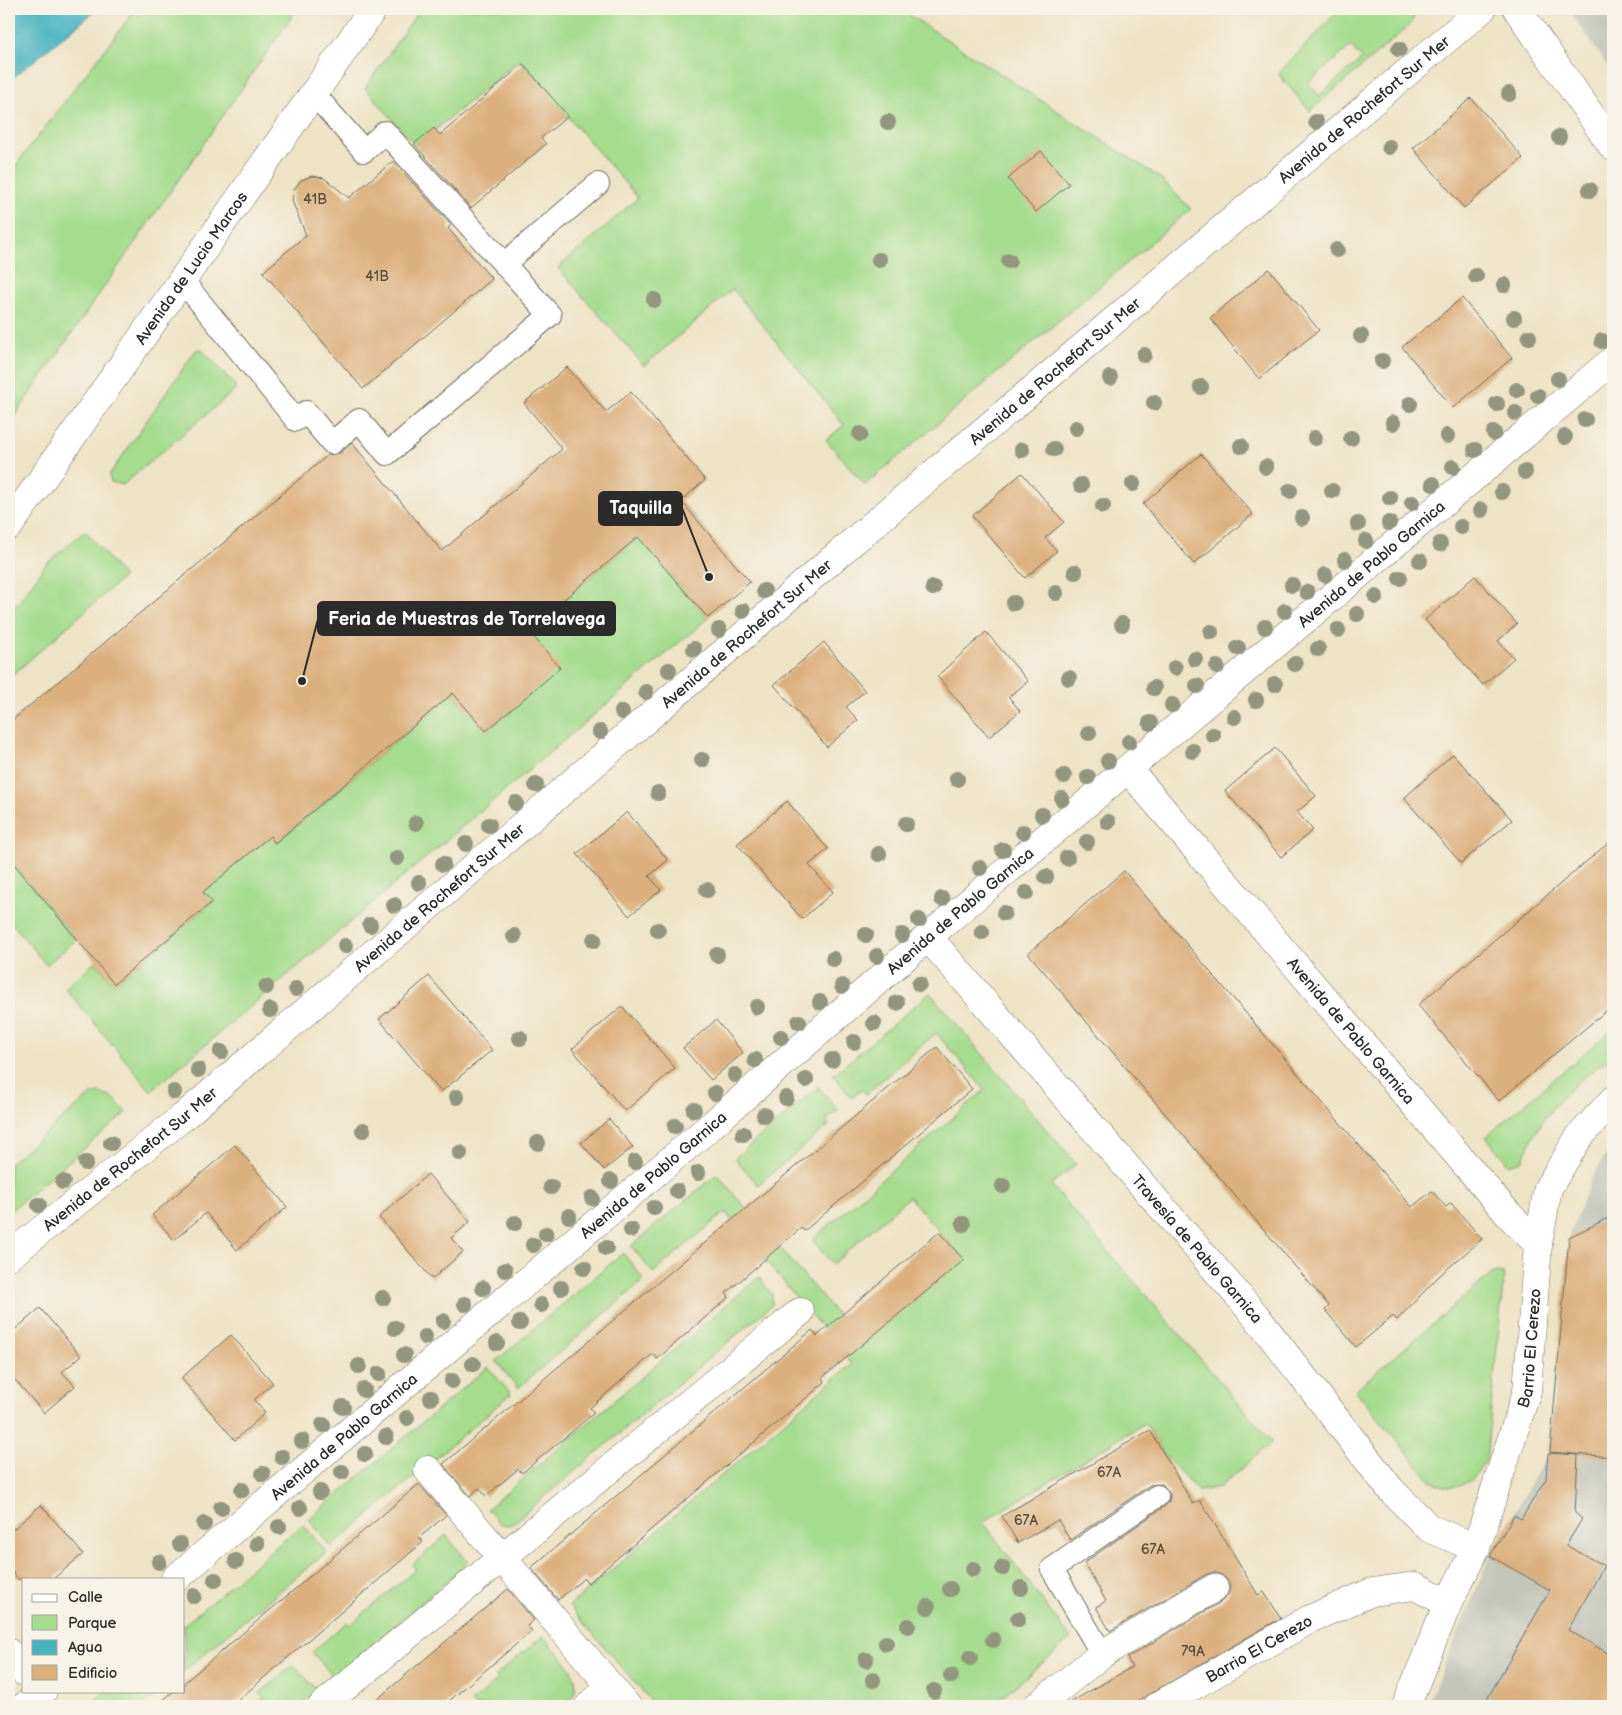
<svg xmlns="http://www.w3.org/2000/svg" width="1622" height="1715" viewBox="0 0 1622 1715" font-family="'Balsamiq Sans',sans-serif">
<rect width="100%" height="100%" fill="#f7f3e8"/>
<filter id="ink" filterUnits="userSpaceOnUse"><feTurbulence type="fractalNoise" baseFrequency=".02" numOctaves="2"/><feDisplacementMap in="SourceGraphic" scale="10" xChannelSelector="R" yChannelSelector="G"/><feConvolveMatrix kernelMatrix="1 2 1 2 8 2 1 2 1" color-interpolation-filters="sRGB"/></filter>
<filter id="wash" filterUnits="userSpaceOnUse"><feTurbulence type="fractalNoise" baseFrequency=".0096" numOctaves="4" result="noise"/><feDisplacementMap in="SourceGraphic" scale="20" xChannelSelector="R" yChannelSelector="G"/><feGaussianBlur stdDeviation="1.12" result="paint"/><feColorMatrix in="noise" values="0 0 0 0 0 0 0 0 0 0 0 0 0 0 0 0 0 1.4 0 .05"/><feComposite in="paint" operator="in"/></filter>
<g filter="url(#wash)">
<rect width="100%" height="100%" fill="#ede3c5"/>
<path fill="#c3c6b9" d="M1569,9H1613V68L1610,70Z
M1613,1144V1706H1427L1490,1556L1548,1453L1569,1237L1592,1177Z"/>
<path fill="#a5dc8e" stroke="#68845c" fill-rule="evenodd" d="M136,9H297L9,424V174Z
M420,9H900L1159,177L1191,209L865,485L826,440L844,425L733,289L644,366L558,268L638,198L519,60L416,146L365,88Z
M1340,9H1417L1411,24L1310,111L1278,74ZM1351,46L1362,59L1319,96L1308,83Z
M201,349L235,385V390L123,485L111,482L109,475L196,350Z
M681,501L709,534L667,571L708,618L151,1091L65,988L95,962L114,984L212,903L203,892L270,836L276,843L453,693L486,730L528,630Z
M85,531L124,577L9,678V616L46,564Z
M9,858L76,940L46,965L9,919Z
M930,993L1076,1164L1051,1185L1272,1442L1220,1487L1198,1491L1166,1457L1145,1423L983,1522L1071,1639L992,1706H655L569,1606L852,1364L725,1212L653,1273L631,1246L717,1174L862,1344L964,1260L909,1197L833,1264L812,1240L985,1090L936,1033L866,1094L862,1089L852,1098L833,1075Z
M1613,1029V1057C1572,1081 1539,1116 1522,1161L1509,1165L1486,1137Z
M818,1087L838,1110L826,1121L829,1125L758,1185L735,1158Z
M100,1093L115,1099L126,1113L9,1212V1164L91,1095Z
M623,1253L644,1280L518,1388L496,1361Z
M1493,1273L1504,1274L1486,1461C1470,1483 1457,1496 1430,1480L1355,1390Z
M759,1277L772,1295V1305L511,1525L500,1524L487,1509Z
M488,1367L511,1394L331,1547L309,1519Z
M303,1524L326,1552L184,1671V1625Z
M446,1535L468,1562L334,1678L312,1652L347,1622L350,1625L416,1569L412,1565Z
M543,1636C561,1658 593,1681 564,1706H474L471,1703L498,1680L495,1676Z
M294,1665L317,1691L299,1706H255L264,1698L260,1693Z
M106,1691H161L143,1706H97L93,1702Z"/>
<path fill="#46b4c1" stroke="#387076" d="M9,9H98L9,81Z"/>
<g id="blocks">
<path fill="#dcb07e" d="M523,64L568,116L541,138L546,144L471,208L414,144L434,128L440,135Z
M1471,98L1523,158L1464,208L1413,148Z
M1041,151L1069,184L1036,212L1008,179Z
M393,161L451,225L448,228L492,279L363,389L263,272L306,235L292,201L294,189L301,180L312,176L324,178L349,198Z
M1269,269L1319,330L1259,379L1210,318Z
M1462,298L1512,358L1453,408L1402,347Z
M567,367L606,412L631,392L705,480L681,501L750,582L708,618L638,537L528,630L560,668L486,731L453,693L275,843L270,836L203,892L212,902L114,984L9,858V723L328,455L340,453L352,443L442,551L562,449L524,403Z
M1201,454L1253,514L1194,564L1143,504Z
M1022,473L1064,522L1045,538L1057,551L1025,578L972,516Z
M1475,576L1517,624L1498,641L1514,658L1483,685L1425,620Z
M986,632L1028,681L1009,697L1020,711L989,737L937,676Z
M824,642L865,691L846,707L858,720L827,747L774,685Z
M1275,748L1316,796L1297,812L1313,830L1281,857L1225,791Z
M1453,754L1512,820L1461,863L1404,798Z
M787,801L828,849L809,865L833,892L802,919L737,844Z
M627,812L668,860L649,876L661,890L629,916L577,854Z
M1613,839V1005L1499,1101L1418,1005Z
M1124,871L1412,1207L1432,1191L1446,1207L1451,1203L1482,1239L1440,1275L1397,1320L1393,1316L1356,1347L1325,1310L1329,1306L1028,953Z
M429,976L492,1050L441,1092L379,1019Z
M622,1006L675,1068L625,1111L572,1049Z
M716,1020L743,1053L711,1080L683,1048Z
M937,1047L972,1089L804,1231L801,1228L726,1293L729,1297L657,1359L653,1354L622,1380L590,1408L594,1413L522,1473L518,1469L486,1496L479,1488L470,1496L443,1464Z
M609,1119L633,1147L604,1170L581,1143Z
M235,1145L287,1207L237,1250L206,1213L174,1240L152,1215Z
M428,1174L470,1222L451,1238L463,1252L432,1279L379,1217Z
M1613,1216V1457L1550,1452L1569,1237Z
M939,1232L964,1260L822,1378L825,1382L588,1583L584,1578L558,1600L531,1568L812,1330L817,1336Z
M40,1308L81,1356L62,1372L75,1386L44,1413L9,1373V1335Z
M231,1335L273,1383L254,1400L265,1413L235,1440L181,1378Z
M1150,1430L1193,1504L1200,1500L1258,1595L1264,1592L1281,1618L1129,1706H1064L1132,1667L1127,1658L1222,1601L1228,1595L1230,1588L1228,1581L1222,1575L1214,1572L1207,1574L1110,1631L1096,1607L1106,1601L1084,1563L1165,1506L1169,1501L1170,1494L1162,1484L1150,1485L1070,1540L1058,1520L1018,1543L1002,1516Z
M1548,1453L1578,1455L1575,1513L1582,1519L1566,1545L1604,1566L1568,1630L1613,1656V1706H1483L1550,1590L1490,1556L1514,1515L1521,1519L1546,1479Z
M419,1484L446,1515L419,1538L423,1542L231,1706H156L174,1691H184V1683Z
M41,1505L83,1554L53,1579H18L9,1568V1533Z
M508,1589L534,1620L527,1626L532,1631L443,1706H369Z"/>
</g>
</g>
<g filter="url(#ink)">
<use href="#blocks" fill-opacity="0" stroke="#6f6b61" stroke-width="1"/>
<g fill="none" stroke-linecap="round" stroke-linejoin="round">
<g stroke="#6f6b61" stroke-width="24">
<path id="service" d="M504,264L598,184
M182,280L296,420L306,412L332,443L359,420L387,454L550,315L385,132L364,151L314,94
M1102,1654L1052,1569L1157,1496"/>
</g>
<g stroke="#6f6b61" stroke-width="29">
<g id="minor">
<path d="M1517,9L1613,147"/>
<path id="s1" d="M1128,769L1509,1215L1538,1244"/>
<path id="s2" d="M928,937L1255,1315L1391,1490L1429,1528L1476,1548"/>
<path id="s3" d="M9,1256L183,1117L842,551L1482,9"/>
<path d="M428,1470L627,1706"/>
<path id="s4" d="M175,1579L699,1136L928,937L1613,360"/>
<path d="M9,1653L24,1672"/>
<path d="M25,1706L43,1691"/>
<path d="M322,1706L800,1312"/>
<path d="M589,1706L610,1688"/>
<path d="M1037,1706L1102,1654L1214,1588"/>
<path id="s5" d="M1158,1706L1310,1619L1372,1592L1415,1586L1448,1603"/>
<path id="s6" d="M1406,1706L1448,1603L1476,1548L1527,1391L1538,1244L1548,1188L1579,1137L1613,1100"/>
</g>
</g>
<g stroke="#6f6b61" stroke-width="29">
<g id="primary">
<path id="s7" d="M9,526L373,9"/>
</g>
</g>
<use href="#service" stroke="#fff" stroke-width="22"/>
<use href="#minor" stroke="#fff" stroke-width="28"/>
<use href="#primary" stroke="#fff" stroke-width="28"/>
</g>
<g fill="#93967e">
<circle cx="1399" cy="49" r="8"/>
<circle cx="1509" cy="94" r="8"/>
<circle cx="888" cy="122" r="8"/>
<circle cx="1316" cy="122" r="8"/>
<circle cx="1559" cy="137" r="8"/>
<circle cx="1389" cy="147" r="8"/>
<circle cx="1590" cy="190" r="8"/>
<circle cx="1337" cy="250" r="8"/>
<circle cx="879" cy="260" r="8"/>
<circle cx="1009" cy="261" r="8"/>
<circle cx="1476" cy="276" r="8"/>
<circle cx="1504" cy="285" r="8"/>
<circle cx="654" cy="300" r="8"/>
<circle cx="1514" cy="318" r="8"/>
<circle cx="1361" cy="336" r="8"/>
<circle cx="1529" cy="337" r="8"/>
<circle cx="1602" cy="341" r="8"/>
<circle cx="1144" cy="355" r="8"/>
<circle cx="1382" cy="361" r="8"/>
<circle cx="1110" cy="378" r="8"/>
<circle cx="1558" cy="379" r="8"/>
<circle cx="1201" cy="387" r="8"/>
<circle cx="1517" cy="390" r="8"/>
<circle cx="1538" cy="396" r="8"/>
<circle cx="1154" cy="403" r="8"/>
<circle cx="1410" cy="404" r="8"/>
<circle cx="1497" cy="404" r="8"/>
<circle cx="1515" cy="413" r="8"/>
<circle cx="1585" cy="420" r="8"/>
<circle cx="1393" cy="423" r="8"/>
<circle cx="1076" cy="428" r="8"/>
<circle cx="1494" cy="433" r="8"/>
<circle cx="860" cy="434" r="8"/>
<circle cx="1447" cy="436" r="8"/>
<circle cx="1565" cy="437" r="8"/>
<circle cx="1315" cy="438" r="8"/>
<circle cx="1351" cy="438" r="8"/>
<circle cx="1241" cy="446" r="8"/>
<circle cx="1054" cy="449" r="8"/>
<circle cx="1022" cy="450" r="8"/>
<circle cx="1475" cy="450" r="8"/>
<circle cx="1266" cy="467" r="8"/>
<circle cx="1453" cy="467" r="8"/>
<circle cx="1525" cy="472" r="8"/>
<circle cx="1133" cy="484" r="8"/>
<circle cx="1433" cy="484" r="8"/>
<circle cx="1081" cy="485" r="8"/>
<circle cx="1290" cy="491" r="8"/>
<circle cx="1332" cy="491" r="8"/>
<circle cx="1502" cy="492" r="8"/>
<circle cx="1390" cy="498" r="8"/>
<circle cx="1412" cy="503" r="8"/>
<circle cx="1103" cy="506" r="8"/>
<circle cx="1481" cy="510" r="8"/>
<circle cx="1302" cy="518" r="8"/>
<circle cx="1389" cy="523" r="8"/>
<circle cx="1358" cy="524" r="8"/>
<circle cx="1461" cy="527" r="8"/>
<circle cx="1366" cy="541" r="8"/>
<circle cx="1440" cy="544" r="8"/>
<circle cx="1345" cy="560" r="8"/>
<circle cx="1420" cy="561" r="8"/>
<circle cx="1075" cy="572" r="8"/>
<circle cx="1325" cy="575" r="8"/>
<circle cx="1400" cy="578" r="8"/>
<circle cx="1292" cy="585" r="8"/>
<circle cx="933" cy="588" r="8"/>
<circle cx="764" cy="591" r="8"/>
<circle cx="1307" cy="592" r="8"/>
<circle cx="1056" cy="593" r="8"/>
<circle cx="1376" cy="597" r="8"/>
<circle cx="1014" cy="603" r="8"/>
<circle cx="743" cy="611" r="8"/>
<circle cx="1285" cy="611" r="8"/>
<circle cx="1357" cy="614" r="8"/>
<circle cx="1122" cy="624" r="8"/>
<circle cx="1265" cy="627" r="8"/>
<circle cx="719" cy="630" r="8"/>
<circle cx="1338" cy="630" r="8"/>
<circle cx="1211" cy="632" r="8"/>
<circle cx="1238" cy="648" r="8"/>
<circle cx="694" cy="649" r="8"/>
<circle cx="1318" cy="649" r="8"/>
<circle cx="1195" cy="659" r="8"/>
<circle cx="1295" cy="664" r="8"/>
<circle cx="1217" cy="667" r="8"/>
<circle cx="1175" cy="668" r="8"/>
<circle cx="669" cy="670" r="8"/>
<circle cx="1069" cy="678" r="8"/>
<circle cx="1275" cy="684" r="8"/>
<circle cx="1197" cy="686" r="8"/>
<circle cx="1154" cy="688" r="8"/>
<circle cx="646" cy="692" r="8"/>
<circle cx="1256" cy="700" r="8"/>
<circle cx="1172" cy="705" r="8"/>
<circle cx="622" cy="712" r="8"/>
<circle cx="1234" cy="717" r="8"/>
<circle cx="1150" cy="723" r="8"/>
<circle cx="600" cy="732" r="8"/>
<circle cx="1089" cy="733" r="8"/>
<circle cx="1213" cy="735" r="8"/>
<circle cx="1129" cy="742" r="8"/>
<circle cx="1193" cy="751" r="8"/>
<circle cx="702" cy="760" r="8"/>
<circle cx="1108" cy="761" r="8"/>
<circle cx="1064" cy="776" r="8"/>
<circle cx="1088" cy="777" r="8"/>
<circle cx="957" cy="779" r="8"/>
<circle cx="536" cy="785" r="8"/>
<circle cx="658" cy="793" r="8"/>
<circle cx="1062" cy="799" r="8"/>
<circle cx="516" cy="803" r="8"/>
<circle cx="1042" cy="815" r="8"/>
<circle cx="1108" cy="822" r="8"/>
<circle cx="416" cy="823" r="8"/>
<circle cx="906" cy="824" r="8"/>
<circle cx="489" cy="825" r="8"/>
<circle cx="1023" cy="832" r="8"/>
<circle cx="1087" cy="842" r="8"/>
<circle cx="466" cy="844" r="8"/>
<circle cx="1003" cy="850" r="8"/>
<circle cx="879" cy="854" r="8"/>
<circle cx="397" cy="858" r="8"/>
<circle cx="1067" cy="858" r="8"/>
<circle cx="443" cy="864" r="8"/>
<circle cx="980" cy="868" r="8"/>
<circle cx="1046" cy="877" r="8"/>
<circle cx="419" cy="883" r="8"/>
<circle cx="707" cy="890" r="8"/>
<circle cx="1026" cy="893" r="8"/>
<circle cx="942" cy="899" r="8"/>
<circle cx="394" cy="905" r="8"/>
<circle cx="1004" cy="913" r="8"/>
<circle cx="919" cy="920" r="8"/>
<circle cx="370" cy="925" r="8"/>
<circle cx="658" cy="930" r="8"/>
<circle cx="982" cy="932" r="8"/>
<circle cx="866" cy="935" r="8"/>
<circle cx="902" cy="935" r="8"/>
<circle cx="514" cy="936" r="8"/>
<circle cx="594" cy="940" r="8"/>
<circle cx="345" cy="946" r="8"/>
<circle cx="717" cy="955" r="8"/>
<circle cx="877" cy="956" r="8"/>
<circle cx="833" cy="959" r="8"/>
<circle cx="919" cy="984" r="8"/>
<circle cx="842" cy="986" r="8"/>
<circle cx="266" cy="987" r="8"/>
<circle cx="296" cy="989" r="8"/>
<circle cx="820" cy="1002" r="8"/>
<circle cx="897" cy="1003" r="8"/>
<circle cx="757" cy="1007" r="8"/>
<circle cx="270" cy="1010" r="8"/>
<circle cx="799" cy="1022" r="8"/>
<circle cx="874" cy="1023" r="8"/>
<circle cx="781" cy="1037" r="8"/>
<circle cx="520" cy="1038" r="8"/>
<circle cx="854" cy="1042" r="8"/>
<circle cx="221" cy="1052" r="8"/>
<circle cx="755" cy="1060" r="8"/>
<circle cx="832" cy="1060" r="8"/>
<circle cx="198" cy="1070" r="8"/>
<circle cx="735" cy="1075" r="8"/>
<circle cx="806" cy="1080" r="8"/>
<circle cx="174" cy="1092" r="8"/>
<circle cx="715" cy="1093" r="8"/>
<circle cx="457" cy="1097" r="8"/>
<circle cx="786" cy="1098" r="8"/>
<circle cx="694" cy="1110" r="8"/>
<circle cx="764" cy="1115" r="8"/>
<circle cx="675" cy="1126" r="8"/>
<circle cx="363" cy="1130" r="8"/>
<circle cx="743" cy="1134" r="8"/>
<circle cx="111" cy="1143" r="8"/>
<circle cx="538" cy="1143" r="8"/>
<circle cx="460" cy="1153" r="8"/>
<circle cx="635" cy="1162" r="8"/>
<circle cx="86" cy="1163" r="8"/>
<circle cx="698" cy="1173" r="8"/>
<circle cx="611" cy="1181" r="8"/>
<circle cx="63" cy="1182" r="8"/>
<circle cx="1003" cy="1186" r="8"/>
<circle cx="551" cy="1187" r="8"/>
<circle cx="677" cy="1191" r="8"/>
<circle cx="592" cy="1198" r="8"/>
<circle cx="39" cy="1205" r="8"/>
<circle cx="654" cy="1208" r="8"/>
<circle cx="569" cy="1216" r="8"/>
<circle cx="515" cy="1223" r="8"/>
<circle cx="963" cy="1224" r="8"/>
<circle cx="631" cy="1230" r="8"/>
<circle cx="546" cy="1234" r="8"/>
<circle cx="533" cy="1245" r="8"/>
<circle cx="606" cy="1248" r="8"/>
<circle cx="584" cy="1268" r="8"/>
<circle cx="505" cy="1270" r="8"/>
<circle cx="483" cy="1288" r="8"/>
<circle cx="561" cy="1288" r="8"/>
<circle cx="383" cy="1298" r="8"/>
<circle cx="465" cy="1304" r="8"/>
<circle cx="541" cy="1305" r="8"/>
<circle cx="443" cy="1321" r="8"/>
<circle cx="520" cy="1323" r="8"/>
<circle cx="395" cy="1328" r="8"/>
<circle cx="425" cy="1337" r="8"/>
<circle cx="497" cy="1343" r="8"/>
<circle cx="404" cy="1355" r="8"/>
<circle cx="473" cy="1364" r="8"/>
<circle cx="359" cy="1366" r="8"/>
<circle cx="379" cy="1374" r="8"/>
<circle cx="452" cy="1381" r="8"/>
<circle cx="364" cy="1390" r="8"/>
<circle cx="431" cy="1398" r="8"/>
<circle cx="343" cy="1407" r="8"/>
<circle cx="407" cy="1418" r="8"/>
<circle cx="323" cy="1425" r="8"/>
<circle cx="386" cy="1437" r="8"/>
<circle cx="302" cy="1441" r="8"/>
<circle cx="365" cy="1454" r="8"/>
<circle cx="282" cy="1457" r="8"/>
<circle cx="342" cy="1472" r="8"/>
<circle cx="263" cy="1474" r="8"/>
<circle cx="242" cy="1490" r="8"/>
<circle cx="320" cy="1492" r="8"/>
<circle cx="221" cy="1508" r="8"/>
<circle cx="300" cy="1508" r="8"/>
<circle cx="204" cy="1524" r="8"/>
<circle cx="279" cy="1527" r="8"/>
<circle cx="180" cy="1544" r="8"/>
<circle cx="257" cy="1544" r="8"/>
<circle cx="236" cy="1561" r="8"/>
<circle cx="159" cy="1562" r="8"/>
<circle cx="1003" cy="1568" r="8"/>
<circle cx="973" cy="1569" r="8"/>
<circle cx="215" cy="1580" r="8"/>
<circle cx="1021" cy="1588" r="8"/>
<circle cx="950" cy="1589" r="8"/>
<circle cx="194" cy="1596" r="8"/>
<circle cx="928" cy="1607" r="8"/>
<circle cx="1018" cy="1619" r="8"/>
<circle cx="908" cy="1626" r="8"/>
<circle cx="993" cy="1640" r="8"/>
<circle cx="886" cy="1643" r="8"/>
<circle cx="970" cy="1658" r="8"/>
<circle cx="866" cy="1660" r="8"/>
<circle cx="951" cy="1676" r="8"/>
<circle cx="873" cy="1680" r="8"/>
<circle cx="934" cy="1691" r="8"/>
</g>
</g>
<g text-anchor="middle" stroke-width="4" stroke-linejoin="round" paint-order="stroke">
<g font-size="14" fill="#574c40">
<text x="315" y="204">41B</text>
<text x="377" y="281">41B</text>
<text x="1109" y="1477">67A</text>
<text x="1026" y="1525">67A</text>
<text x="1153" y="1554">67A</text>
<text x="1193" y="1656">79A</text>
</g>
<g font-size="16" fill="#2b2b2b" stroke="#f7f3e8">
<text dy="6" stroke="none"><textPath href="#s3" startOffset="1775">Avenida de Rochefort Sur Mer</textPath></text>
<text dy="6" stroke="none"><textPath href="#s7" startOffset="316">Avenida de Lucio Marcos</textPath></text>
<text dy="6" stroke="none"><textPath href="#s3" startOffset="1370">Avenida de Rochefort Sur Mer</textPath></text>
<text dy="6" stroke="none"><textPath href="#s4" startOffset="1569">Avenida de Pablo Garnica</textPath></text>
<text dy="6" stroke="none"><textPath href="#s3" startOffset="965">Avenida de Rochefort Sur Mer</textPath></text>
<text dy="6" stroke="none"><textPath href="#s3" startOffset="560">Avenida de Rochefort Sur Mer</textPath></text>
<text dy="6" stroke="none"><textPath href="#s4" startOffset="1031">Avenida de Pablo Garnica</textPath></text>
<text dy="6" stroke="none"><textPath href="#s1" startOffset="344">Avenida de Pablo Garnica</textPath></text>
<text dy="6" stroke="none"><textPath href="#s3" startOffset="155">Avenida de Rochefort Sur Mer</textPath></text>
<text dy="6" stroke="none"><textPath href="#s4" startOffset="626">Avenida de Pablo Garnica</textPath></text>
<text dy="6" stroke="none"><textPath href="#s2" startOffset="412">Travesía de Pablo Garnica</textPath></text>
<text dy="6" stroke="none"><textPath href="#s6" startOffset="381">Barrio El Cerezo</textPath></text>
<text dy="6" stroke="none"><textPath href="#s4" startOffset="221">Avenida de Pablo Garnica</textPath></text>
<text dy="6" stroke="none"><textPath href="#s5" startOffset="116">Barrio El Cerezo</textPath></text>
</g>
</g>
<path fill="none" stroke="#2b2b2b" stroke-width="2" d="M709 577L682 508M302 681L318 619"/>
<g fill="#2b2b2b" stroke="#f7f3e8" stroke-width="2">
<circle cx="709" cy="577" r="5"/>
<circle cx="302" cy="681" r="5"/>
</g>
<g fill="#2b2b2b" stroke="#2b2b2b" stroke-width="2">
<rect x="599" y="492" width="83" height="33" rx="5"/>
<rect x="318" y="602" width="297" height="33" rx="5"/>
</g>
<g font-size="18" text-anchor="middle" font-weight="bold" fill="#fff">
<text x="641" y="514">Taquilla</text>
<text x="467" y="625">Feria de Muestras de Torrelavega</text>
</g>
<rect width="1622" height="1715" fill="none" stroke="#f7f3e8" stroke-width="30"/>
<rect x="22" y="1578" width="162" height="115" fill="#f7f3e8" stroke="#a5a39c"/>
<rect x="32" y="1594" width="25" height="8" fill="#ffffff" stroke="#a5a39c"/>
<text x="68" y="1602" font-size="15" fill="#2b2b2b">Calle</text>
<rect x="32" y="1615" width="25" height="15" fill="#a5dc8e" stroke="#a5a39c"/>
<text x="68" y="1628" font-size="15" fill="#2b2b2b">Parque</text>
<rect x="32" y="1640" width="25" height="15" fill="#46b4c1" stroke="#a5a39c"/>
<text x="68" y="1652" font-size="15" fill="#2b2b2b">Agua</text>
<rect x="32" y="1665" width="25" height="15" fill="#dcb07e" stroke="#a5a39c"/>
<text x="68" y="1678" font-size="15" fill="#2b2b2b">Edificio</text>
</svg>
